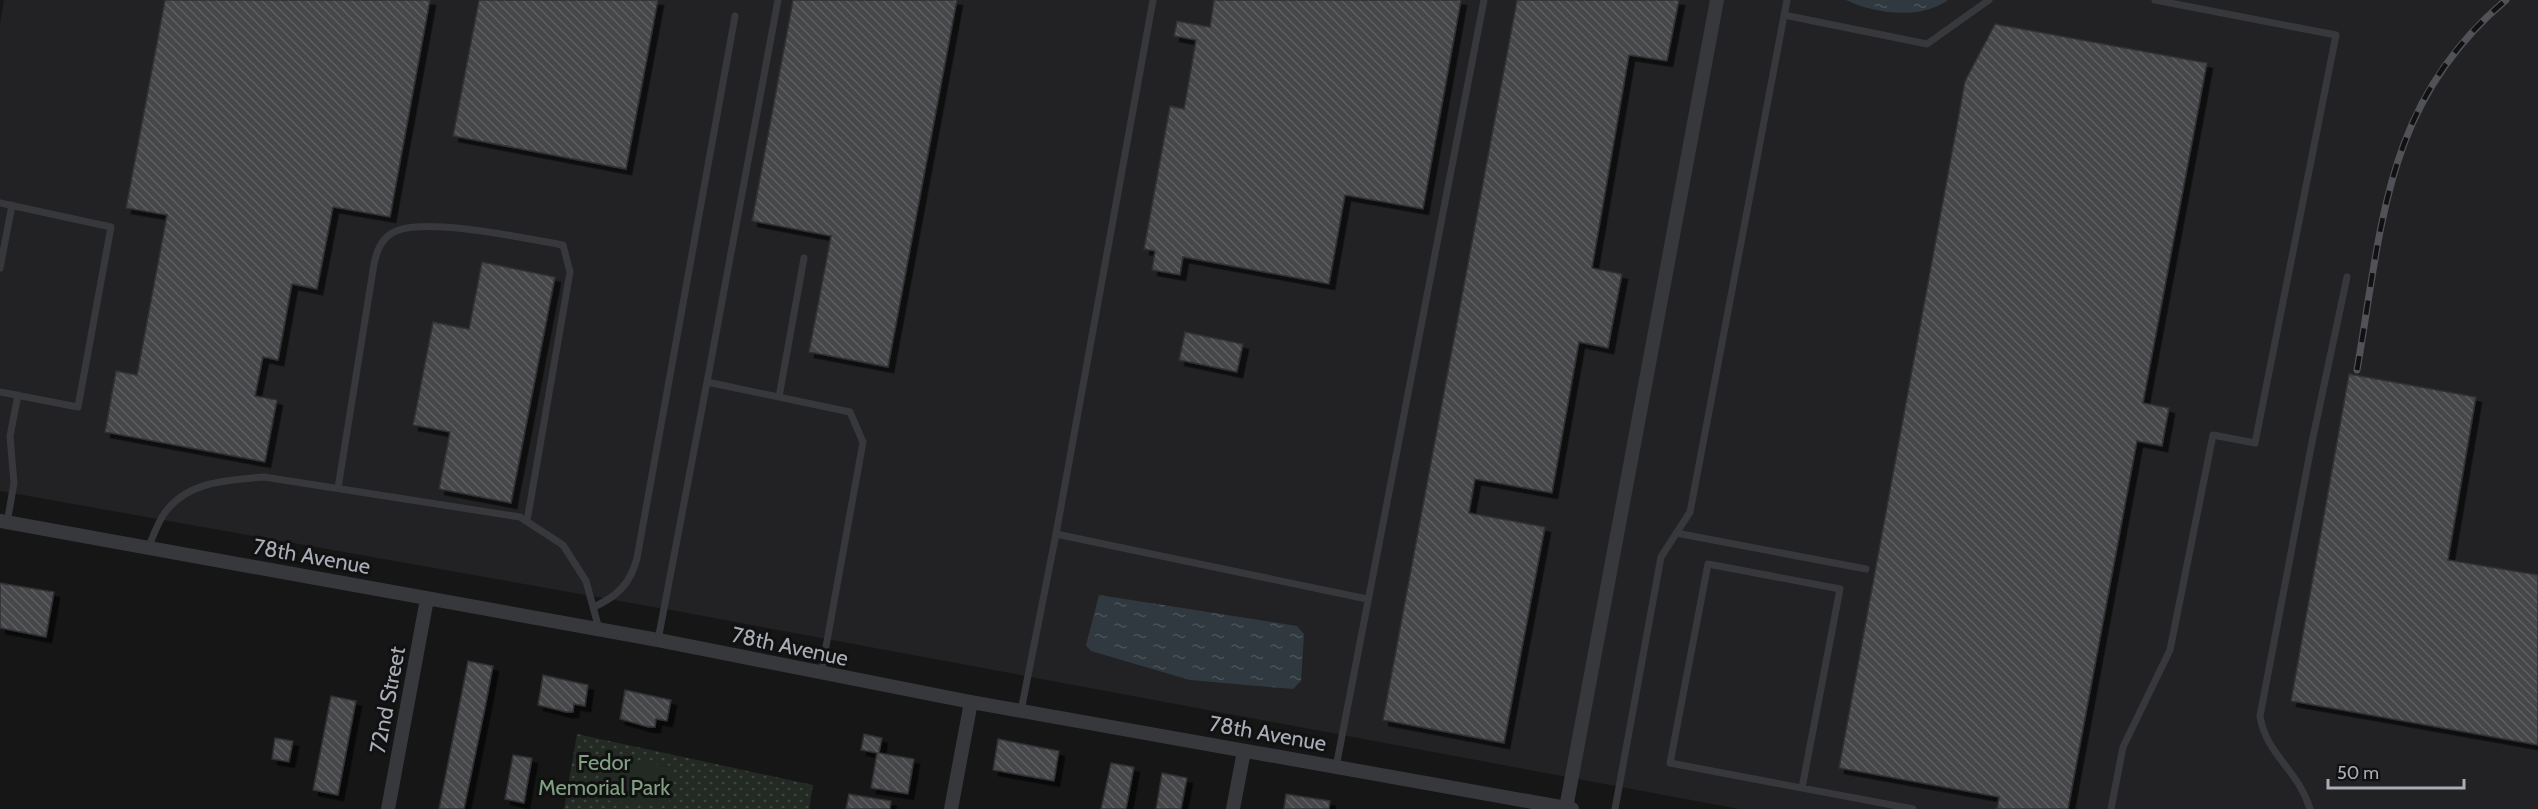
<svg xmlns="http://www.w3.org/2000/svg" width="2538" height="809" viewBox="0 0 2538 809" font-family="Cabin,sans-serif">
<defs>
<pattern id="grass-dots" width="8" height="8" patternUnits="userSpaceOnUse" patternTransform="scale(1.5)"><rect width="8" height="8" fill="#222a23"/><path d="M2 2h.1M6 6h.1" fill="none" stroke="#3f4641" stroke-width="1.8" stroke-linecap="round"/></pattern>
<pattern id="water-ripples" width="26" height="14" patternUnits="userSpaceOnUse" patternTransform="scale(1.5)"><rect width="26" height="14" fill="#30393f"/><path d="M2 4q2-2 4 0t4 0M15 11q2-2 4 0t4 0" fill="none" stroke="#4b5358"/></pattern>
<pattern id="building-back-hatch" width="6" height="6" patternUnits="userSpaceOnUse" patternTransform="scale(1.5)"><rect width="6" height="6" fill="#45464a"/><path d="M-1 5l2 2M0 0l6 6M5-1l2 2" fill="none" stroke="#5d5e62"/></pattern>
<filter id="shadow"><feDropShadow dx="5.5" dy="5.5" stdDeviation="0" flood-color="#0009"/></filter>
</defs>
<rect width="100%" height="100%" fill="#161617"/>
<path fill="#222224" d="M4,0H2538V809H1739L682,612L0,491V24Z"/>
<path fill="url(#grass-dots)" d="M577,734L813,785L809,809H564Z"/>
<path fill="#222a23" d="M606,759L673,766L669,806L602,800Z"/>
<path fill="url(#water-ripples)" d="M1846,0H1948C1921,20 1875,14 1846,0Z
M1099,595L1297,626L1304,634L1301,681L1293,689L1190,680L1091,651L1086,645Z"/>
<path fill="url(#building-back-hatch)" stroke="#303033" stroke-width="1.5" filter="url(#shadow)" d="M165,0H430L390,217L333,207L317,289L292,284L278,360L263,357L255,396L277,400L265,462L105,432L116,371L137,375L167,215L126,208Z
M479,0H658L626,169L453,136Z
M793,0H957L888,367L809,352L831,236L752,221Z
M1214,0H1461L1423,209L1345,195L1329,284L1183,257L1180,275L1152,270L1155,251L1144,249L1170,106L1184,109L1196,40L1174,36L1177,21L1210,27Z
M1517,0H1679L1667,61L1629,55L1592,268L1622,274L1608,348L1579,342L1552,493L1475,479L1469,513L1545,527L1504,743L1383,720Z
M1995,24L2207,63L2143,403L2169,408L2162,446L2137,441L2068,809H1997L1999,797L1839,768L1965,81Z
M482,262L555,277L511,503L439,489L450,432L413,425L433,322L469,329Z
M1185,332L1243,344L1237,372L1179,360Z
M2349,374L2476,397L2448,560L2538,575V745L2291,701Z
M0,583L54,592L46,637L0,628Z
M468,661L493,666L485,708L464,809H439Z
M543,675L588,685L585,706L574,704L573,712H566L538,705Z
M625,690L671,700L667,721L656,719L655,727H648L620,719Z
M331,696L356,701L338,795L313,790Z
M864,734L882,738L879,753L914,759L908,794L871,788L877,753L861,750Z
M275,738L293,741L289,762L272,759Z
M998,739L1059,751L1054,781L993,770Z
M513,755L532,758L524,803L505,799Z
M1111,763L1134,767L1126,809H1101Z
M1162,773L1187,778L1181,809H1156Z
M849,794L891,801L890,809H846Z
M1286,794L1330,801L1329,809H1284Z"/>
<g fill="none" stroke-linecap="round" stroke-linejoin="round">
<path stroke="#37383c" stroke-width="7" d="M778,0L707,382L850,412L863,442L821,674
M1784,15L1927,44L1989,0
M0,203L111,227L78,407L0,392
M0,268L12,205
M779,397L804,258
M338,488L374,264C377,251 380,241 392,233C421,215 527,239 563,245L570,272L527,521
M7,523L14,483L10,436L18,395
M1676,533L1866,569
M1056,534L1153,0
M148,548C153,537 157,524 164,514C186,481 228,480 264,477L520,517L563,545L586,581L599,629
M594,607C617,596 630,585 637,558L735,16
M658,640L707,382
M1021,711L1056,534L1367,599
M1336,767L1484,0
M1802,788L1840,589L1708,564L1670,763L1913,809
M1615,809L1661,557L1690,512L1787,0
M2111,809L2123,747L2170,650L2213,435L2255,443L2336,35L2155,0
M2310,809C2298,769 2266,755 2260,716L2312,442L2347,277"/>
<path stroke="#37383c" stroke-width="14" d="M0,521L658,640L971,702L1572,809
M1566,808L1717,0
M388,809L427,599
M951,809L971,702
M1233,809L1244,751"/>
<g stroke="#505257" stroke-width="7">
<path id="rail" d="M2357,370C2382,226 2385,101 2506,0"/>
</g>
<use href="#rail" stroke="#111112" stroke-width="4.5" stroke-dasharray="14" stroke-linecap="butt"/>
</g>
<g text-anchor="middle" stroke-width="6" stroke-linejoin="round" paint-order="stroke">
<g font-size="22" fill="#a9adb6" stroke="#111112">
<text transform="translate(312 556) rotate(10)" y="8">78th Avenue</text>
<text transform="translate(790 646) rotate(12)" y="8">78th Avenue</text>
<text transform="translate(387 700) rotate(-79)" y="8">72nd Street</text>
<text transform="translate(1268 733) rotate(10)" y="8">78th Avenue</text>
</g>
<g font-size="22" fill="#81a082" stroke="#111112">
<text x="604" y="770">Fedor<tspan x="604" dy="25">Memorial Park</tspan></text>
</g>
</g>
<path d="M2328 779v9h136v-9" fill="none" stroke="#a9adb6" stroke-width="3"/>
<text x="2337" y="779" font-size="18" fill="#a9adb6" stroke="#111112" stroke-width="4.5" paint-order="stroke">50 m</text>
</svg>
